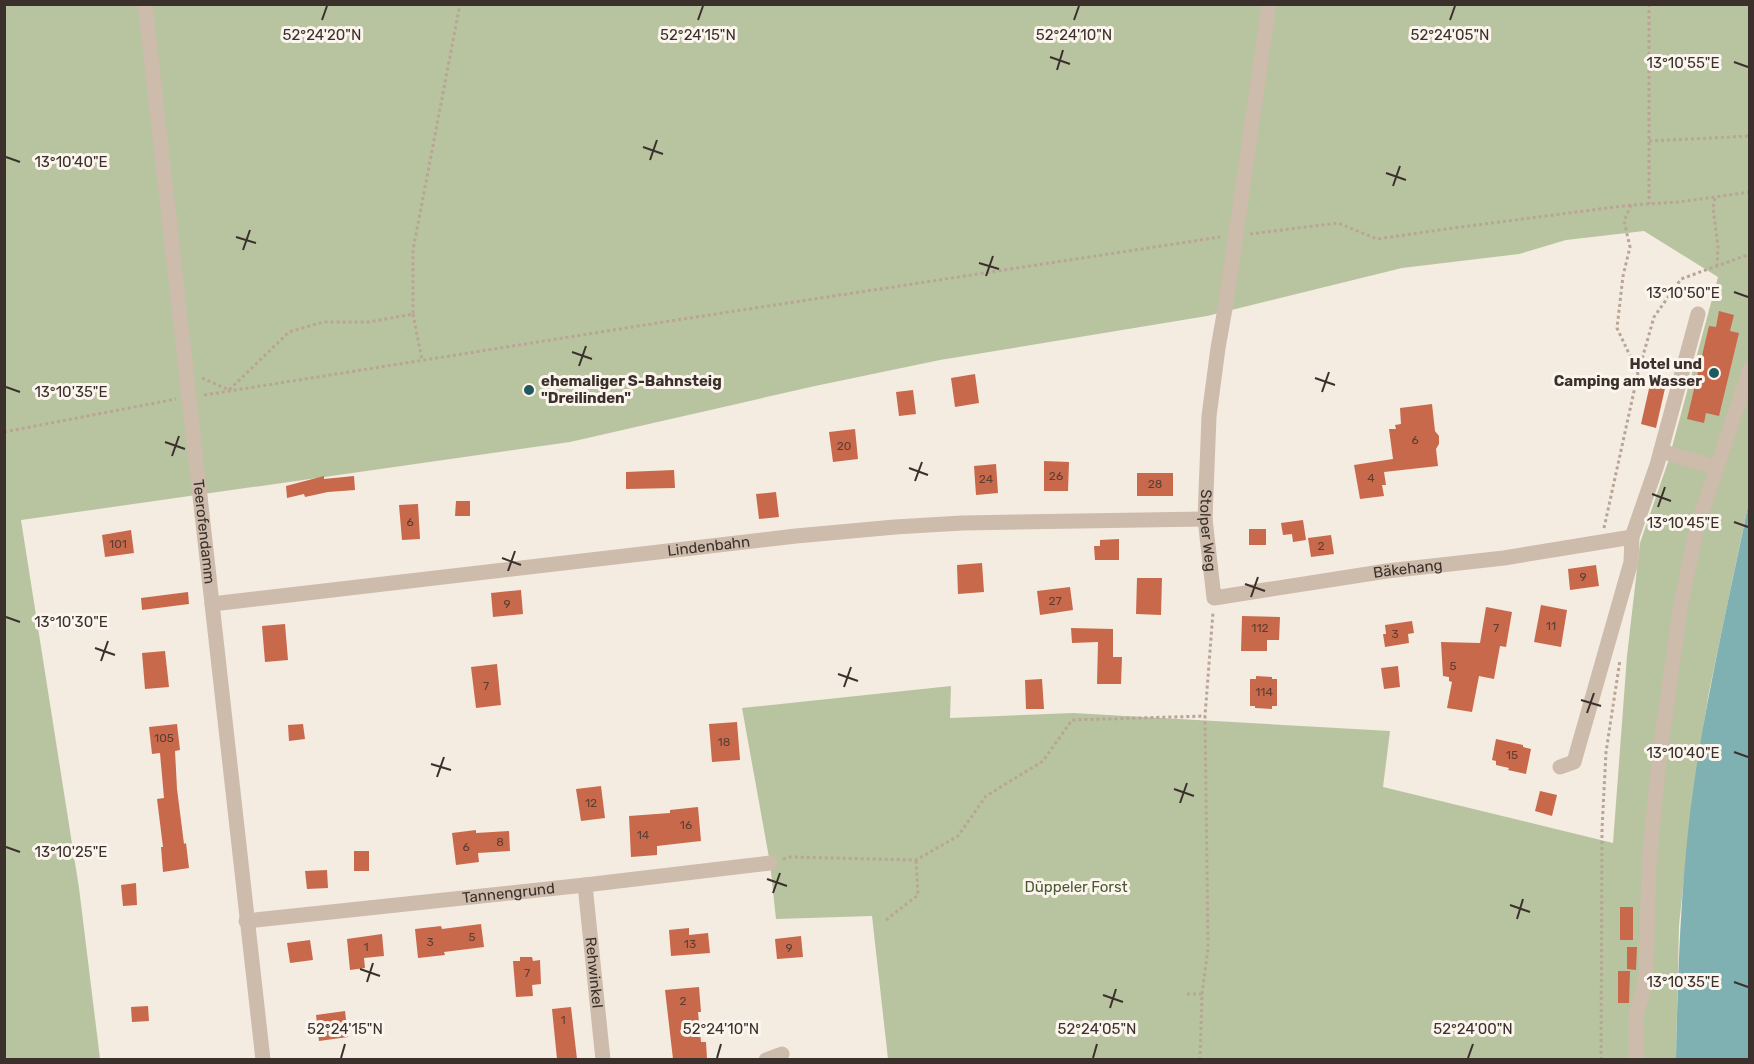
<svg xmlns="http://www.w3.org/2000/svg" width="1754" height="1064" viewBox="0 0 1754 1064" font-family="Rubik,sans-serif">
<rect width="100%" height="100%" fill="#f4ebe1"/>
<path fill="#b8c4a0" d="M5,5H1749V501L1709,692L1694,785L1679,925L1676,1059H888L872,916L776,919L770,863L742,708L951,686L950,718L1073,713L1390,731L1383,787L1613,843L1627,656L1640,543L1668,462L1718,277L1644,231L1566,240L1519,254L1402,268L1207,316L940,360L815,386L570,442L21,520L79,888L100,1059L5,1060Z"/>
<path fill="#7fb0b2" d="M1749,501V1059H1676C1678,967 1681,875 1694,783C1708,688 1730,595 1749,501Z"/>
<path fill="#c8694b" d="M1719,311L1734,315L1730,331L1739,333L1719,416L1706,413L1704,423L1687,419L1709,326L1716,327Z
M975,374L979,403L955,407L951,378Z
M1651,380L1666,384L1656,428L1641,424Z
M913,390L916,414L899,416L896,392Z
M1432,404L1435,431L1439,436V444L1436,449L1438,466L1384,472L1386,485H1382L1384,496L1360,499L1354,465L1393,459L1389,429H1396L1395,425L1401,424L1400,408Z
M855,429L858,459L833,462L829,432Z
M1044,461L1069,462L1068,491H1044Z
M996,464L998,493L976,495L974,466Z
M674,470L675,488L626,489V472Z
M1137,473H1173V496H1137Z
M324,476V479L354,476L355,490L328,492L305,497L304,494L287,498L286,486Z
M776,492L779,517L759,519L756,494Z
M456,501H470V516H455Z
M418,504L420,539L402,540L399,505Z
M1303,520L1306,540L1293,542L1292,534L1283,535L1281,523Z
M1249,529H1266V545H1249Z
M131,530L134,553L105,557L102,535Z
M1331,535L1334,554L1311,557L1308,538Z
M1119,539V560H1095L1094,546H1100V540Z
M982,563L984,592L958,594L957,565Z
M1596,565L1599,586L1570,590L1568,569Z
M1137,578H1162L1161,615L1136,614Z
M1070,587L1073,610L1040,615L1037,591Z
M521,590L523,614L493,617L491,593Z
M188,592L189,604L142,610L141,598Z
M1541,605L1567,610L1561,647L1534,642Z
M1486,607L1512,612L1506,647L1500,646L1494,679L1479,676L1472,712L1447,708L1452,682L1449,681V677L1443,676L1441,642L1480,643Z
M1242,616L1280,617L1279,640H1267V651H1241Z
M1412,621L1414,633L1408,634L1409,643L1385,647L1383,634H1386L1385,625Z
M285,624L288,660L265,662L262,626Z
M1071,628L1113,629V657H1122L1121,684H1097L1098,642L1072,643Z
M165,651L169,687L145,689L142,653Z
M497,664L501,705L476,708L471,667Z
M1398,666L1400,687L1384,689L1381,668Z
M1256,676L1272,677V679H1277V706H1272V709L1255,708V706H1250V679H1256Z
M1042,679L1044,709H1026L1025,680Z
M737,722L740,760L712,762L709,724Z
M177,724L180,750L175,751L177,789L184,844L186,843L189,868L163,872L161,847H163L157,799L164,798L160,753L152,754L149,727Z
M303,724L305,739L289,741L288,725Z
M1496,739L1523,745V747L1531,749L1526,774L1508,770L1509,768L1496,765V761L1492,760Z
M601,786L605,818L581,821L576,789Z
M1540,791L1557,795L1552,816L1535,811Z
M698,807L701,841L657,846V855L631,857L629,816L670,813V810Z
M476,830V833L509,831L510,851L478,853L479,862L456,865L452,833Z
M354,851H369V871H354Z
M327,870L328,888L307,889L305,871Z
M136,883L137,905L123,906L121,885Z
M1620,907H1633V940H1620Z
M481,924L484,947L444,952L445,955L418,958L415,929L441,926L442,929Z
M689,928V935L708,933L710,953L671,956L669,930Z
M382,934L384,956L364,958L365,968L350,970L347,939Z
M801,936L803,957L777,959L775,939Z
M310,940L313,960L290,963L287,943Z
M1627,947H1637L1636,970L1627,969Z
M520,957H532L533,961L540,960L541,984L532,985L533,996L516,997L513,961H520Z
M1618,971H1630L1629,1003H1618Z
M699,987L701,1012H698L701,1042H706L707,1059H673L665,990Z
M148,1006L149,1021L132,1022L131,1007Z
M571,1007L577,1059H557L552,1009Z
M345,1011L348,1037L319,1041L316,1015Z"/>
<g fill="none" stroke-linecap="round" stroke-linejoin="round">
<path stroke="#b9a596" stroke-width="3" stroke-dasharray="3 3" stroke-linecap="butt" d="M1649,4V204
M1649,141L1750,136
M1715,198L1713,208L1718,247L1717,266
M1631,205L1624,221L1630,247L1623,276L1617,328L1638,373
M1250,234L1338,223L1377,239L1453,228L1631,205L1679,202L1750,192
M413,314L422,360
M202,378L229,390L289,332L323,322H369L413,314V250L460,4
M204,395L670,321L1220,237
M4,432L176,399
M1604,528L1638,373L1654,317L1681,279L1750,254
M783,859L790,857L916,860L958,836L986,796L1043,761L1072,720L1205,716
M886,920L918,895L916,860
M1187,994H1202
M1200,1060L1202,994L1208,948L1205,716L1213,612
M1601,1060L1602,829L1606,752L1620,660"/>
<g stroke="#cdbbac" stroke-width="15">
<path id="s1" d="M145,4L263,1060"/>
<path id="s2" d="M1269,4L1226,303L1218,348L1209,416L1205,519L1214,598L1387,571L1504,558L1632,537"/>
<path d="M1661,451L1717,468"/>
<path id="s3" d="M212,604L796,536L895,527L962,523L1205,519"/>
<path d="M1560,767L1574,762L1631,562L1632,537L1657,465L1698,314"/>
<path id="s4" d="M585,885L603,1060"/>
<path id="s5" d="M246,921L585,885L770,863"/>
<path d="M766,1060L782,1054"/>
<path d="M1636,1060V1015L1643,992L1646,976L1649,863L1659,759L1681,603L1697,527L1750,368"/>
</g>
</g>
<path fill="none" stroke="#3b302b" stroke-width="2" d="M322,20L327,6M698,20L703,6M1074,20L1079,6M1450,20L1455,6M1050,57L1070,64M1734,62L1748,67M1057,70L1063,50M643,147L663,154M6,157L20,162M650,160L657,140M1386,173L1406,180M1393,186L1400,166M236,237L256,243M243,250L250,230M979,263L999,269M986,276L993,256M1734,292L1748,297M572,352L592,359M579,366L586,346M1315,378L1335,385M6,387L20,392M1322,392L1329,372M165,442L185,449M172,456L179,436M909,468L928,475M915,481L922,462M1652,494L1671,501M1658,507L1665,487M1734,522L1748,527M502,558L521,565M508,571L515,551M1245,584L1265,591M1251,597L1258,577M6,617L20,622M95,648L115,655M101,661L108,641M838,674L858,681M844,687L851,667M1581,700L1601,706M1587,713L1594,693M1734,752L1748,757M431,764L451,770M437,777L444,757M1174,789L1194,796M1180,803L1187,783M6,847L20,852M767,879L787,886M773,893L780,873M1510,905L1530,912M1517,919L1523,899M360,969L380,976M367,982L373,963M1734,982L1748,987M1103,995L1123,1002M1110,1008L1116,989M341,1058L345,1044M717,1058L721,1044M1093,1058L1097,1044M1468,1058L1473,1044"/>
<g fill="#1f5a5e" stroke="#fbf5ee" stroke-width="2">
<circle cx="1714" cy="373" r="6"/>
<circle cx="529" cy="390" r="6"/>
</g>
<g text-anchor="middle" stroke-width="6" stroke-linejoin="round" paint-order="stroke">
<g font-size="12" fill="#5e3e33">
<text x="1415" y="444">6</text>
<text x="844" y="450">20</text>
<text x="1056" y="480">26</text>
<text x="1371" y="482">4</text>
<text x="986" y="483">24</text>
<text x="1155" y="488">28</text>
<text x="410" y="526">6</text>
<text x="118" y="548">101</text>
<text x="1321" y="550">2</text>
<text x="1583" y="581">9</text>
<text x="1055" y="605">27</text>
<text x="507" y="608">9</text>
<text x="1551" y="630">11</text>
<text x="1260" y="632">112</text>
<text x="1496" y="632">7</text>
<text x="1395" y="638">3</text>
<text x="1453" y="670">5</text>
<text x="486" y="690">7</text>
<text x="1264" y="696">114</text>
<text x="164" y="742">105</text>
<text x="724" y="746">18</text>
<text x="1512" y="759">15</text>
<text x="591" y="807">12</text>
<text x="686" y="829">16</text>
<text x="643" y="839">14</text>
<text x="500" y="846">8</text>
<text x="466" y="851">6</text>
<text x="472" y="941">5</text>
<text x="430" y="946">3</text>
<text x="690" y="948">13</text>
<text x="366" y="951">1</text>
<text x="789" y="952">9</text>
<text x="527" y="977">7</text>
<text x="683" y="1005">2</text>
<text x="563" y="1024">1</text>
</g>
<g font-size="15" font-weight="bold" fill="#3b302b" stroke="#fbf5ee" text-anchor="end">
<text x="1702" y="369">Hotel und<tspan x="1702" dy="17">Camping am Wasser</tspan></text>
<text x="541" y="386" text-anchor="start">ehemaliger S-Bahnsteig<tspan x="541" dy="17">"Dreilinden"</tspan></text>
</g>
<g font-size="15" fill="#3b302b" stroke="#fbf5ee">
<text dy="5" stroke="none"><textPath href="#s2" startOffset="531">Stolper Weg</textPath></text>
<text dy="5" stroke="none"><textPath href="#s1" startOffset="531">Teerofendamm</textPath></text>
<text dy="5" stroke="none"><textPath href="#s3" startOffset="500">Lindenbahn</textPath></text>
<text dy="5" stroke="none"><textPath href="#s2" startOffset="795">Bäkehang</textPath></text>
<text dy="5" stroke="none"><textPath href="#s5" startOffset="264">Tannengrund</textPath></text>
<text dy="5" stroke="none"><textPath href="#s4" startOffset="88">Rehwinkel</textPath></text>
</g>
<g font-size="15" fill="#4a5a2e" stroke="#fbf5ee">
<text x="1076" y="892">Düppeler Forst</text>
</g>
</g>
<g font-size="15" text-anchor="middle" fill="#3b302b" stroke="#fbf5ee" stroke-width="6" stroke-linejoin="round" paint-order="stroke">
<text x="322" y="40">52°24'20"N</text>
<text x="698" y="40">52°24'15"N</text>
<text x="1074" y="40">52°24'10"N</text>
<text x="1450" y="40">52°24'05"N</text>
<text x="1683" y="68">13°10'55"E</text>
<text x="71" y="167">13°10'40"E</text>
<text x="1683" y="298">13°10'50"E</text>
<text x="71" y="397">13°10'35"E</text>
<text x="1683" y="528">13°10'45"E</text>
<text x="71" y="627">13°10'30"E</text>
<text x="1683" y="758">13°10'40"E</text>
<text x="71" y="857">13°10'25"E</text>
<text x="1683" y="987">13°10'35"E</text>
<text x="345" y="1034">52°24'15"N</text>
<text x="721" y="1034">52°24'10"N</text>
<text x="1097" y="1034">52°24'05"N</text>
<text x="1473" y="1034">52°24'00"N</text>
</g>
<rect width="1754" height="1064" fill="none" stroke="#3b302b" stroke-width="12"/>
</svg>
